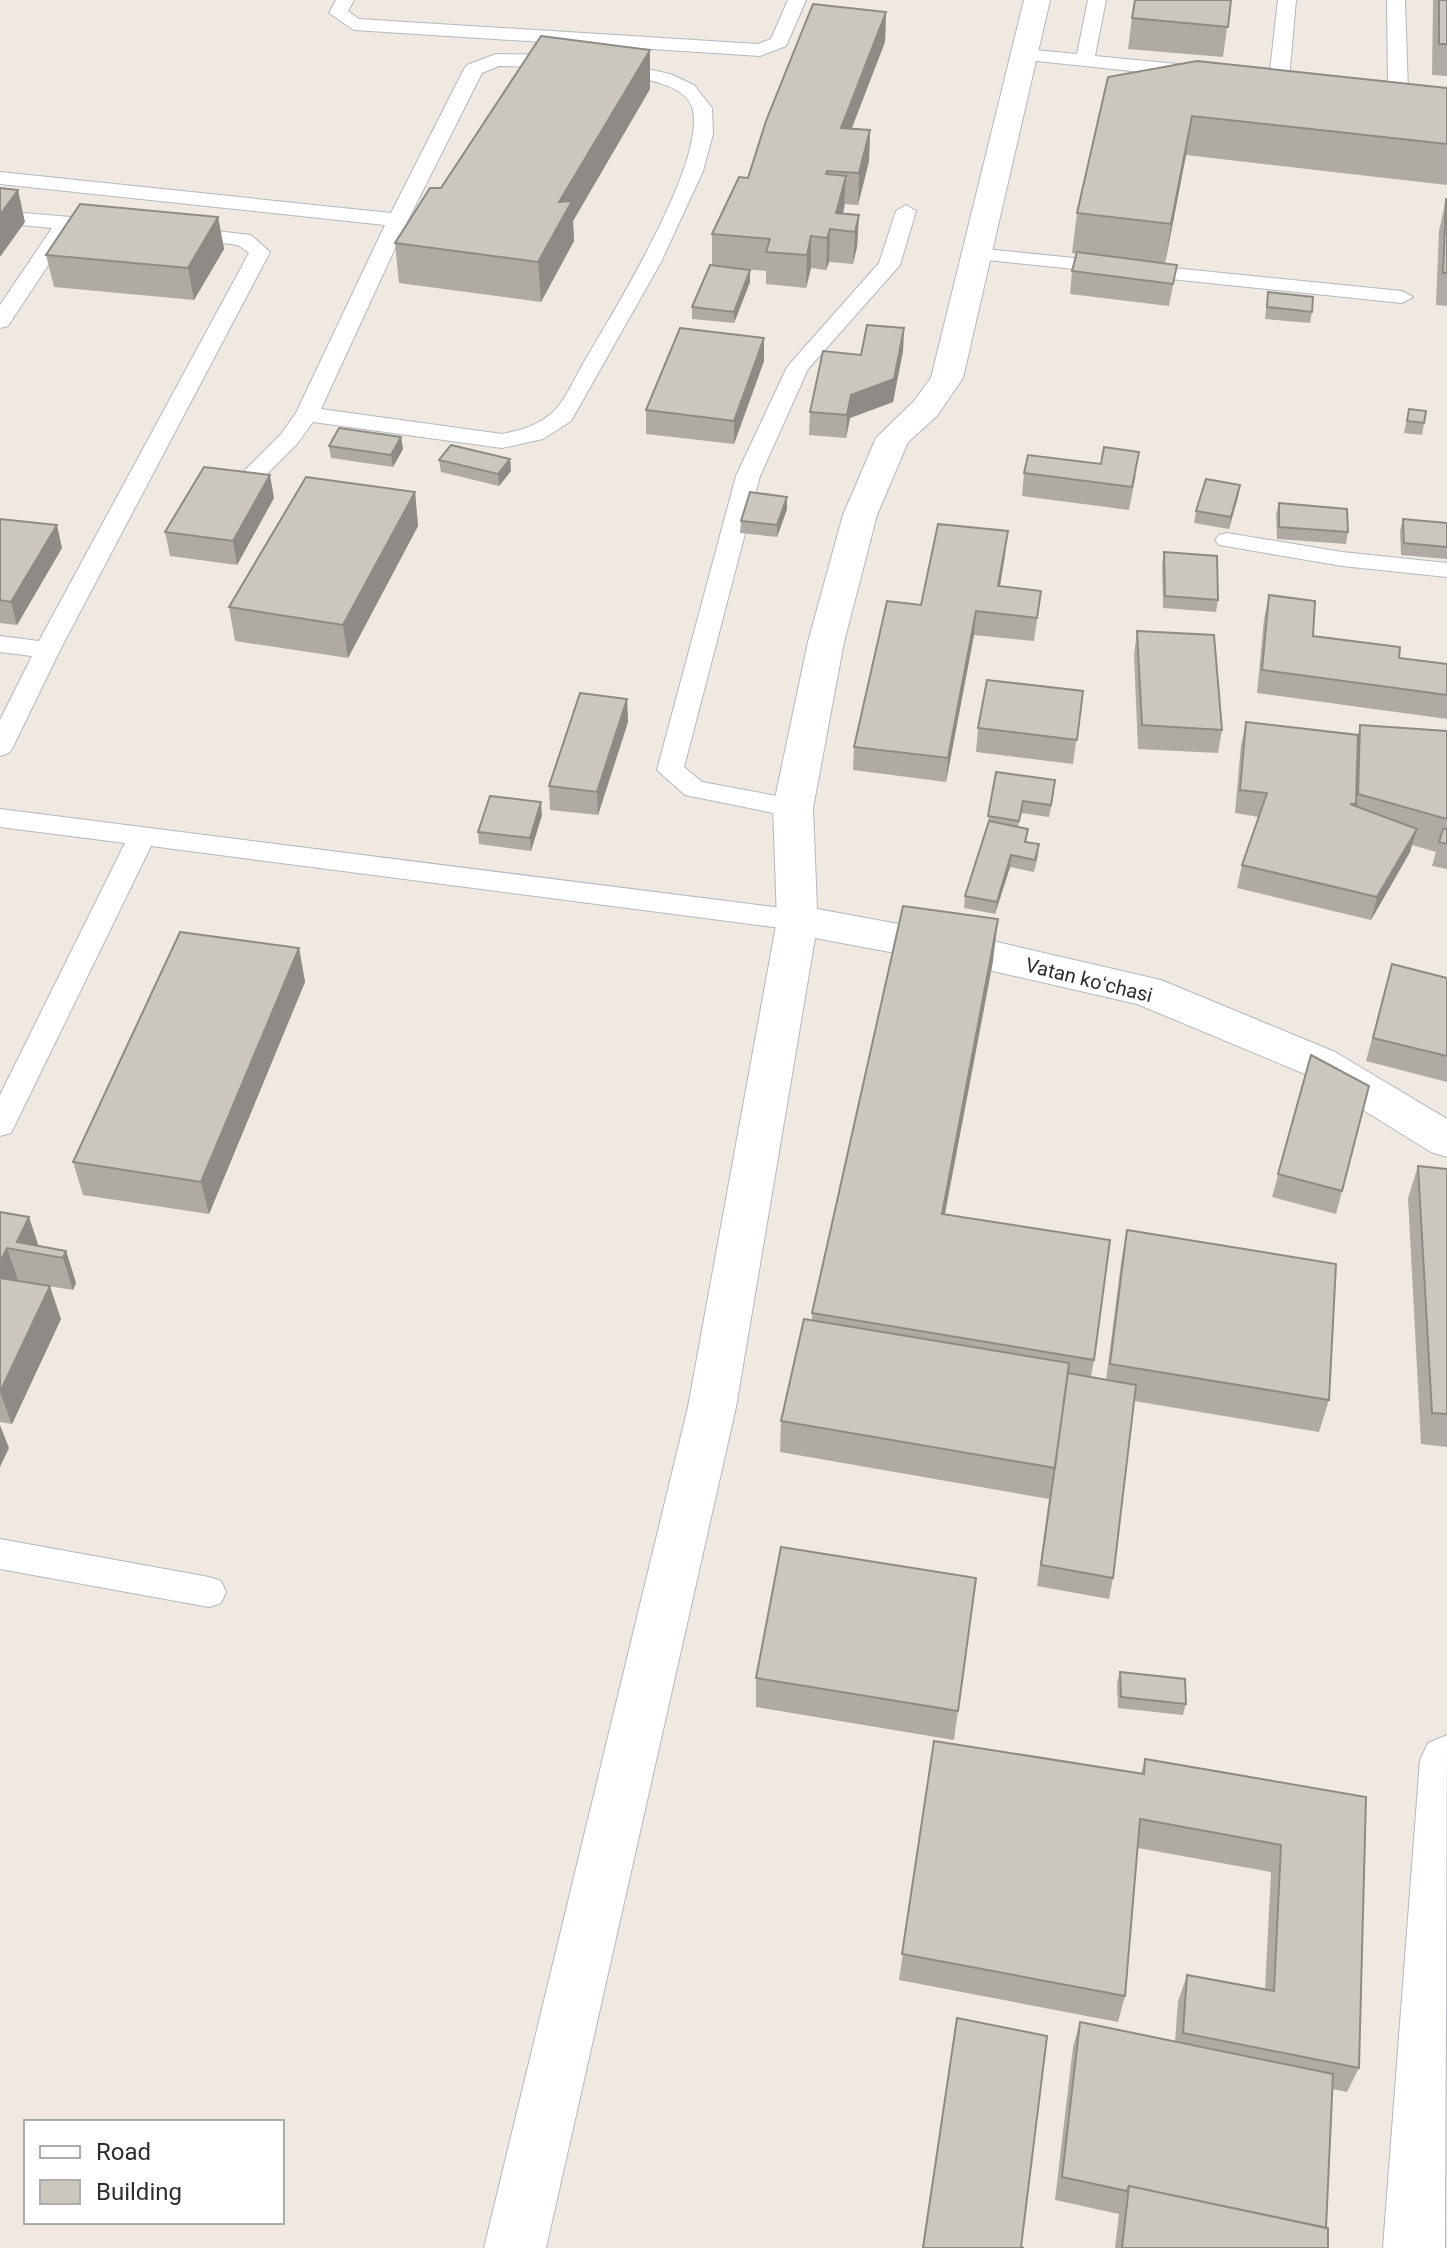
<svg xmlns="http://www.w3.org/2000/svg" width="1447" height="2248" viewBox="0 0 1447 2248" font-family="Roboto,sans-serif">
<rect width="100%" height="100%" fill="#efe9e1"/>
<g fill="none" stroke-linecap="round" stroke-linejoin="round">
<g stroke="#b4b7c1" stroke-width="2">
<path id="lane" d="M336,0H354L348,11L359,19L758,44L771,39L788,0H806L786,46L760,56L354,30L329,13Z
M1088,0H1106L1095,56L1198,66L1208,72L1198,78L1018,59L1016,55L1025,49L1077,54Z
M1278,0H1296L1289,80L1279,86L1269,80Z
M1387,0H1405L1408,92C1397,101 1370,98 1359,89L1369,83L1388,85Z
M496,54L564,55L573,61L564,67L499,66L482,73L408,220L321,409L502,434C521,430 537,426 552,413C565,402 575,377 584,362C612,314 709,158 692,107C683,80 627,77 604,71L601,67L611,61L670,74L694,85L712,108L713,134L703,171L661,262L571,421L543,439L502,448L313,422L297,444L254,487H238L234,482L238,477L281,434L296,413L385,225L0,184V172L391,213L464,69L467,65Z
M906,205L916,211L900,265L808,369L760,476L684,767L702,782L793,799L802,802L806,808L802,814L793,817L685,795L657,770L736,476L787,367L879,263L896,211Z
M0,211L106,220L116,226L106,232L72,229L8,326L0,328V305L52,228L0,223Z
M182,227L251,235L270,252L60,650L13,747L9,753L0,756V720L32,656L0,652V636L39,641L249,253L238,245L175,237L172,233L175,229Z
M975,248L1402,291L1413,297L1402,303L968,258L965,254L968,250Z
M1227,533L1342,552L1447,563V577L1342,566L1219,545L1215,540L1219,535Z
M0,809L797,910L807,913L811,920L807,927L797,930L151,846L15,1125L11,1133L0,1136V1095L125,843L0,827Z
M0,1539L209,1577L221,1581L226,1592L221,1603L209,1607L0,1569Z"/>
</g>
<g stroke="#b4b7c1" stroke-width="2">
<path id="street" d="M1024,0H1050L963,378L937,416L908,442L877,515L844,642L813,808L817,909L997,942L1161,980L1335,1052L1447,1119V1157L1431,1152L1305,1074L1137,1004L997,972L815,938L736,1407L546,2248H484L688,1407L777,920L773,808L808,642L843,515L876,438L913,402L931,378Z
M1447,1735L1445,2248H1383L1420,1760L1428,1743Z"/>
</g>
<use href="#lane" fill="#fff" fill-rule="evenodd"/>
<use href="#street" fill="#fff" fill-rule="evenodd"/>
</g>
<path fill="#afaba4" d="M1231,0L1223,57L1128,49L1132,18Z
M1433,0H1447V76L1432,75Z
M886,12L885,42L851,128L870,130L869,161L858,205L845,204L843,214L859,215L857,247L853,264L829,262L826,270L811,268L806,288L766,284V271L742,269L750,282L734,323L692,319V307L712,265V234L748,178Z
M1108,77L1447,88V185L1186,155L1165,263L1177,265L1169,306L1070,294L1072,271L1076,254L1072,253L1077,213Z
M650,89L573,221L574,241L541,302L399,283L395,243L441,188Z
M1446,199H1447V306L1436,305L1439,231Z
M218,217L224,249L194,300L54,287L46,255Z
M1268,292L1312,312L1310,323L1265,319Z
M904,328L903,351L893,402L850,418L846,438L809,435L810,412L861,355Z
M764,361L734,444L646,434V410Z
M1409,409L1424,423L1422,435L1404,433Z
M401,437L403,449L393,467L331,458L329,446Z
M510,459L511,471L499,486L441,472L439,460Z
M1024,473L1136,475L1129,510L1022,496Z
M1240,485L1229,529L1194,523L1196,511Z
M415,492L418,526L348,658L235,641L229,607Z
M274,498L237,565L170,556L165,532Z
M1279,503L1348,532L1346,544L1277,539L1276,515Z
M787,509L777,537L740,533L741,521Z
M0,519L62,548L17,625L0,623Z
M1403,519L1447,523V559L1401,555L1400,531Z
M1164,552L1218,600L1216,612L1163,608L1162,565Z
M1005,555L1000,586L1041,591L1034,641L974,635L946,782L853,770L854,747L921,605Z
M1269,595L1313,636L1399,658L1447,664V719L1257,693L1264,619Z
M1137,631L1222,730L1218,753L1138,749L1134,655Z
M1083,691L1073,764L976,752L978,728Z
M627,699L628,722L598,815L550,810L549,786Z
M1246,722L1358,735L1360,725L1447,731V869L1432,866L1436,852L1412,845L1410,852L1371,920L1237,888L1242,865L1259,817L1235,813L1241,745Z
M996,772L1054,793L1049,817L1021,813L1018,827L1027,842L1039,844L1038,856L1034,872L1010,867L995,914L964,908L965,896L987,828Z
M542,815L531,851L479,844L478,832Z
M299,948L305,982L209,1214L83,1195L73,1162Z
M993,961L945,1214L1094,1360L1091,1377L1106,1380L1121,1263L1127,1230L1329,1400L1319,1432L1134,1401L1113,1578L1109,1599L1037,1586L1049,1499L780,1452L781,1421L812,1321V1313Z
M1392,964L1447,978V1082L1366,1061Z
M1311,1055L1342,1191L1336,1214L1272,1197Z
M1418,1166L1447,1169V1447L1421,1444L1408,1198Z
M0,1212L39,1246L66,1251L76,1283L73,1290L18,1281L61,1319L12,1424L0,1422Z
M976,1578L954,1740L756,1707V1678Z
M1120,1672L1186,1704L1183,1715L1118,1708L1117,1683Z
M934,1741L1141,1774L1145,1759L1366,1797L1359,2068L1347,2092L1332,2089L1326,2228L1328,2248H1115L1119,2214L1055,2200L1073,2047L1080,2022L1175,2042L1178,2001L1187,1975L1265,1990L1271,1872L1138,1848L1125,1996L1118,2022L899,1980Z
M957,2018L1021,2247L1024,2248H922Z"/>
<path fill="#8e8b86" d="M886,12L885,42L840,159L841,128Z
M650,50V89L573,221L574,241L541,302L538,262L559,202Z
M1192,116L1186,155L1165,264L1171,224Z
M870,130L869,161L858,205L859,173Z
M846,176L844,208L839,230L836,213Z
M18,190L25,222L0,257V215Z
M859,215L857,247L853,264L855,232Z
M218,217L224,249L194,300L188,268Z
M830,229L829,262L826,270L827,238Z
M811,236V268L806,288L807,255Z
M750,270V282L734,323V312Z
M904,328L903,351L893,402L850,418L846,438L847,415L851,395Z
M764,338V361L734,444V421Z
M401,437L403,449L393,467L391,455Z
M510,459L511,471L499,486L498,474Z
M270,475L274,498L237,565L233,541Z
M1240,485L1238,497L1229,529L1231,517Z
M415,492L418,526L348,658L343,625Z
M787,497V509L777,537V525Z
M57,525L62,548L17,625L11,602Z
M1008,531L1005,555L996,609L998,586Z
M976,611L974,635L946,782L948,758Z
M627,699L628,722L598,815L597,792Z
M541,802L542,815L531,851L530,838Z
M1417,829L1410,852L1371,920L1377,897Z
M1011,855L1010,867L995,914L997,902Z
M998,919L993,961L937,1254L942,1214Z
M299,948L305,982L209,1214L201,1182Z
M29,1217L40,1250L17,1242Z
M7,1248L18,1280L4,1309L0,1298V1262Z
M66,1251L76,1283L73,1290L63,1258Z
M50,1286L61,1319L12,1424L0,1392Z
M0,1425L9,1448L0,1467Z"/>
<path fill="#cbc7bf" stroke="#8e8b86" stroke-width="2" d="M1135,0H1231L1228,27L1132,18Z
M1439,0H1447V44H1439Z
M813,4L886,12L841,128L870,130L859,173L827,171L826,174L846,176L836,213L859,215L855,232L830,229L827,238L811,236L807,255L766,252L770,239L712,234L739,177L748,178L766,121Z
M541,36L650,50L559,202L572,201L538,262L395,243L430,188H441Z
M1197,61L1447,88V144L1192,116L1171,224L1077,213L1108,77Z
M0,188L18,190L0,215Z
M1446,199H1447V273H1443Z
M80,204L218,217L188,268L46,255Z
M1077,252L1177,265L1173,284L1072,271Z
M710,265L750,270L734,312L692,307Z
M1268,292L1313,297L1312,312L1267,307Z
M867,325L904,328L894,379L851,395L847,415L810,412L823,351L861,355Z
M680,328L764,338L734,421L646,410Z
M1409,409L1426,411L1424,423L1407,421Z
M339,428L401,437L391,455L329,446Z
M451,445L510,459L498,474L439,460Z
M1104,447L1139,452L1132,487L1024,473L1028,455L1101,464Z
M204,467L270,475L233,541L165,532Z
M306,477L415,492L343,625L229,607Z
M1206,479L1240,485L1231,517L1196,511Z
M750,492L787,497L777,525L741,521Z
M1279,503L1347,509L1348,532L1279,527Z
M0,519L57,525L11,602L0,600Z
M1403,519L1447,523V547L1404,543Z
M938,524L1008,531L998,586L1041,591L1037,618L976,611L948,758L854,747L887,601L921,605Z
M1164,552L1217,556L1218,600L1165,596Z
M1269,595L1315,601L1313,636L1400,647L1399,658L1447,664V695L1262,670Z
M1137,631L1214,635L1222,730L1142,725Z
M987,680L1083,691L1077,740L978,728Z
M580,693L627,699L597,792L549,786Z
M1246,722L1358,735L1356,804H1350L1417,829L1377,897L1242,865L1267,793L1240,790Z
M1360,725L1447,731V819L1358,794Z
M996,772L1055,780L1051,805L1023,801L1019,821L988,816Z
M490,796L541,802L530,838L478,832Z
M989,821L1028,829L1025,842L1039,844L1035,860L1011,855L997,902L965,896Z
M1443,829H1447V844L1439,842Z
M903,906L998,919L942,1214L1110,1240L1094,1360L812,1313Z
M180,932L299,948L201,1182L73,1162Z
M1392,964L1447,978V1056L1373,1038Z
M1311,1055L1369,1086L1342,1191L1278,1174Z
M1418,1166L1447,1169V1414L1432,1413Z
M0,1212L29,1217L17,1242L66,1251L63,1258L7,1248L0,1262Z
M1127,1230L1336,1264L1329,1400L1110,1364Z
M0,1278L50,1286L0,1392Z
M804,1319L1069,1363L1055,1468L781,1421Z
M1068,1373L1136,1385L1113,1578L1041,1565Z
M781,1547L976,1578L958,1711L756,1678Z
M1120,1672L1185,1679L1186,1704L1121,1697Z
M934,1741L1144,1774L1145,1759L1366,1797L1359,2068L1183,2033L1187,1975L1274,1991L1281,1845L1140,1819L1125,1996L902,1954Z
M957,2018L1047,2036L1021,2247L1024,2248H923Z
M1080,2022L1333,2074L1326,2228L1129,2186L1127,2191L1062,2177Z
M1129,2186L1328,2228V2248H1122Z"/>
<g text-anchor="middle" stroke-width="7" stroke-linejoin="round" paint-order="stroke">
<g font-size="20" fill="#2e2e2e" stroke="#fff">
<text transform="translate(1089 980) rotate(14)" y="7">Vatan koʻchasi</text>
</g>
</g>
<rect x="24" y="2120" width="260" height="104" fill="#ffffff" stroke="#ababab" stroke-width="2"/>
<rect x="40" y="2146" width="40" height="12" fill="#ffffff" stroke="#ababab" stroke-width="2"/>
<text x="96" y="2160" font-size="24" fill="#2e2e2e">Road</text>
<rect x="40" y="2180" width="40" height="24" fill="#cbc7bf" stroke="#ababab" stroke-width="2"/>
<text x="96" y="2200" font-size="24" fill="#2e2e2e">Building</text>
</svg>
